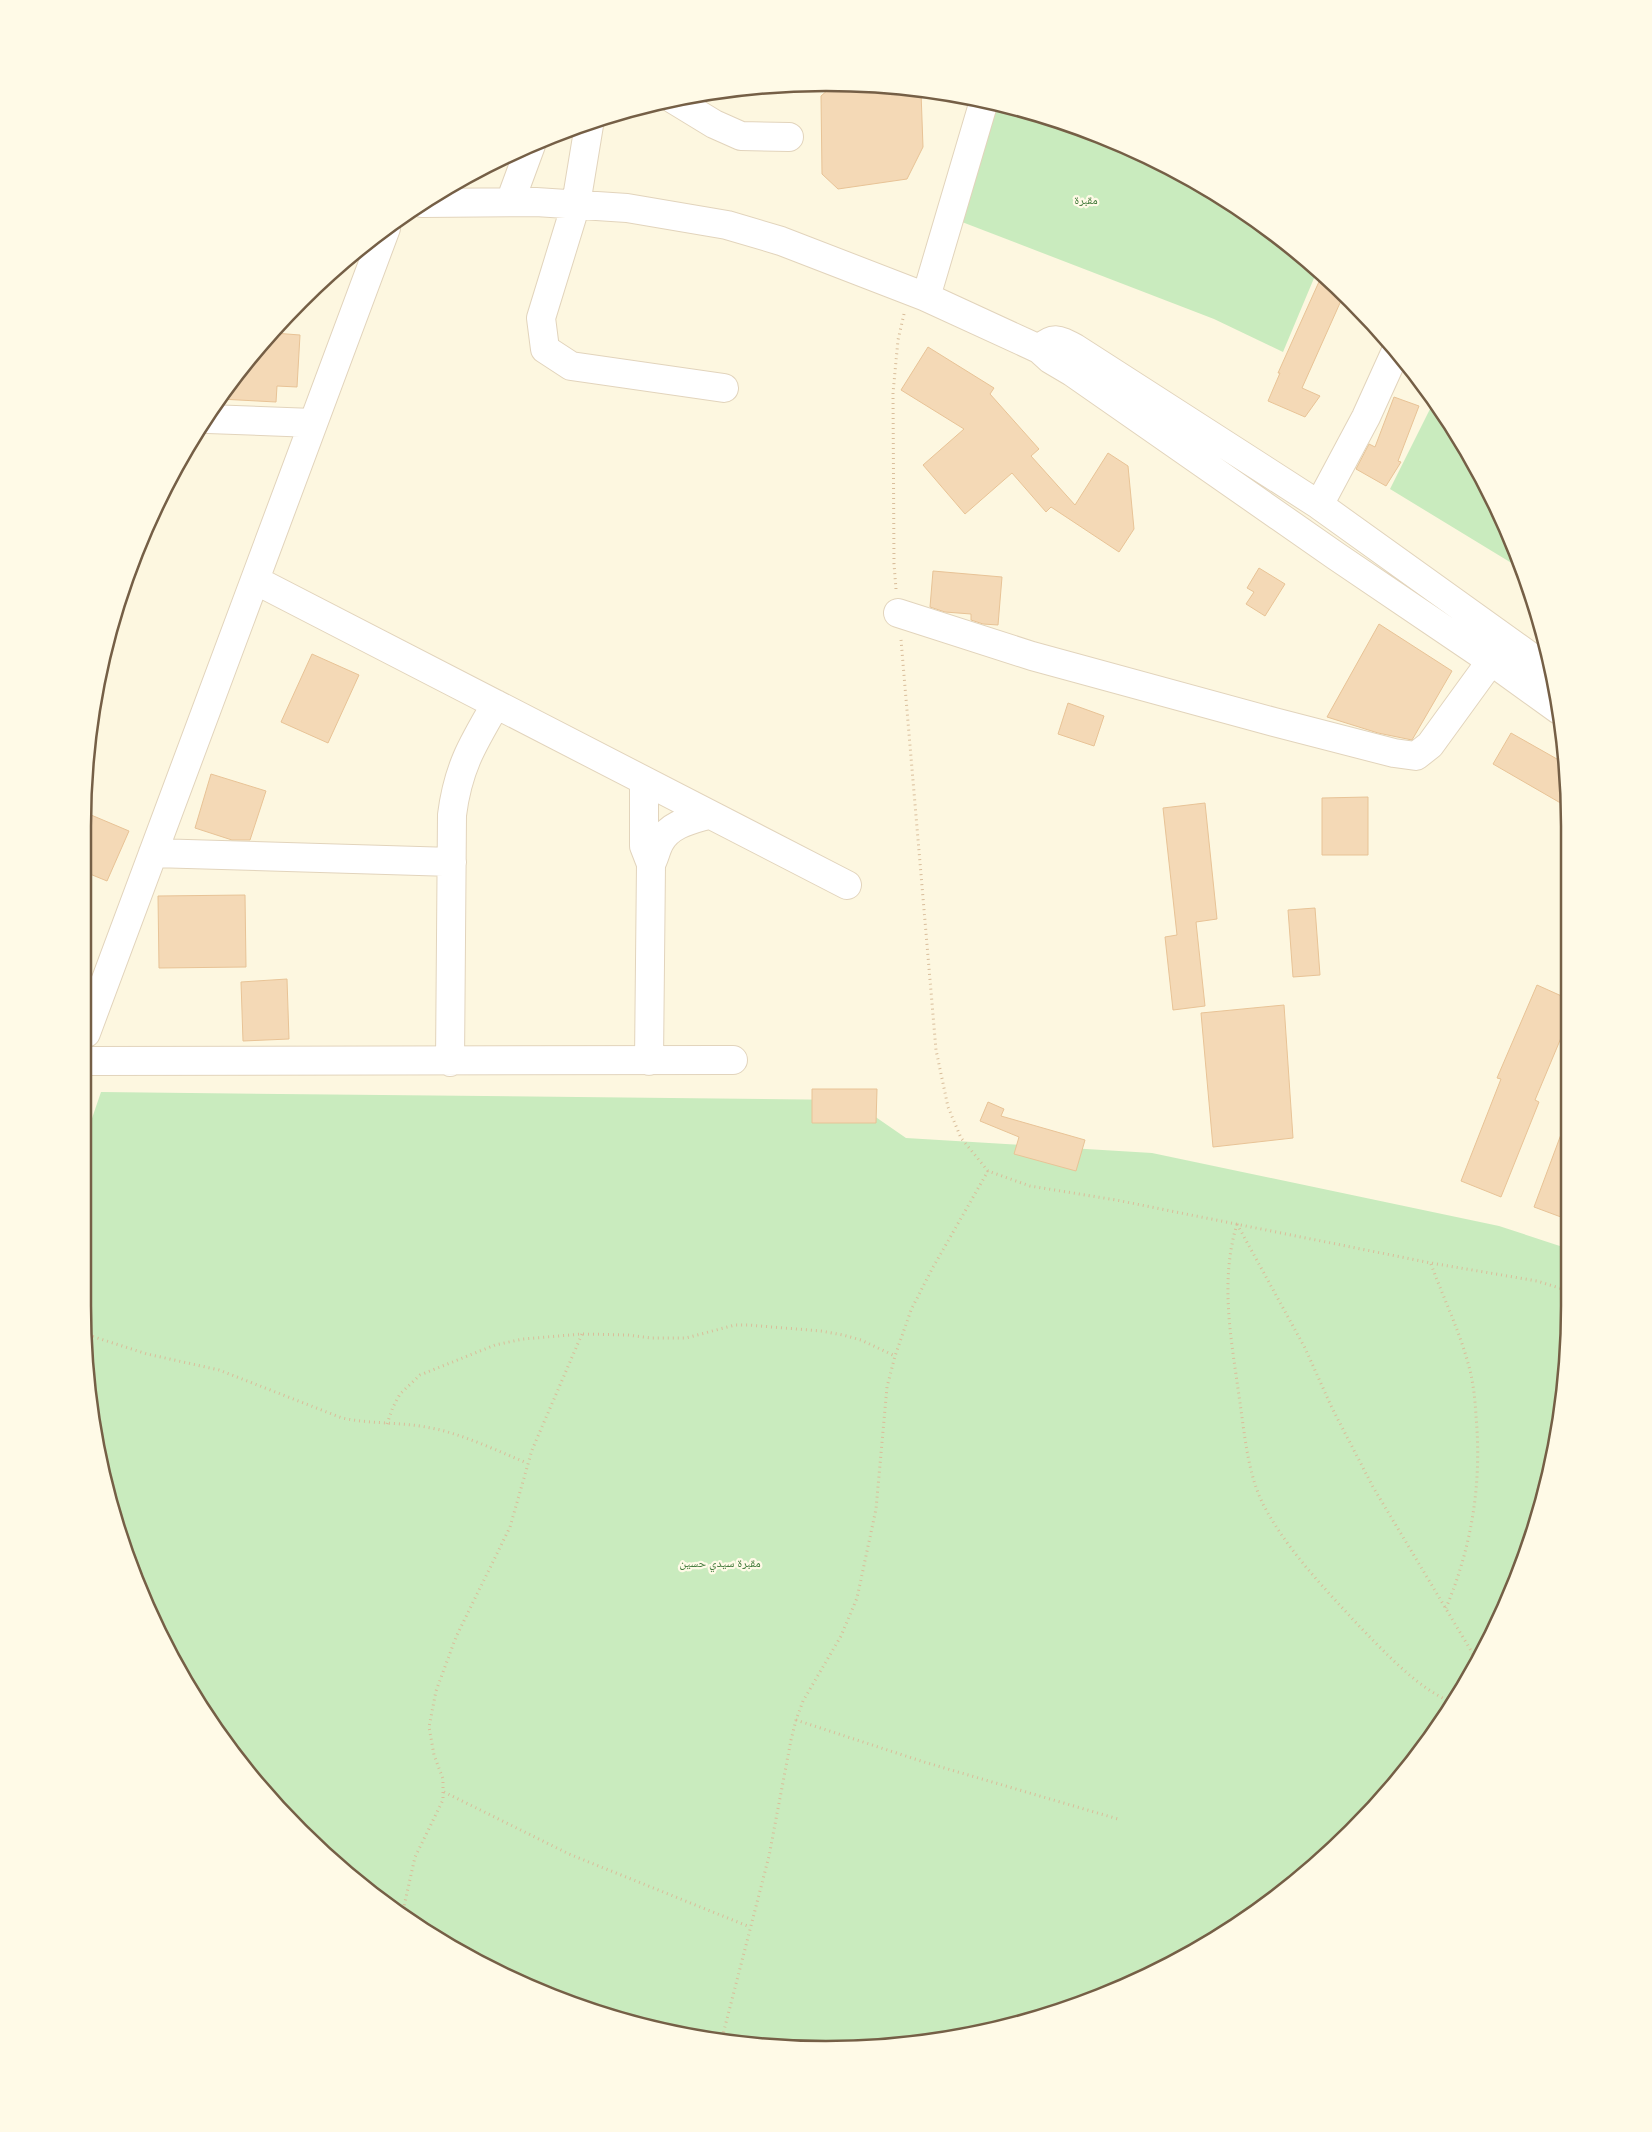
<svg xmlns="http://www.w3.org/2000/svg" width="1652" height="2132" viewBox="0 0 1652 2132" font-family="'Public Sans','Noto Naskh Arabic',sans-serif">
<rect width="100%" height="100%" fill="#fdf7e0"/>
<path fill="#c9ebbe" d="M996,104L1111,139L1239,208L1317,271L1283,352L1214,319L962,222Z
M1434,401L1444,413L1493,497L1523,570L1390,489Z
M101,1092L851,1100L906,1138L1152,1153L1499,1226L1569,1249V1306L1563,1403L1544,1499L1513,1590L1444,1719L1352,1832L1239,1924L1111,1993L1019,2024L923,2043L826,2049L729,2043L634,2024L542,1993L455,1950L374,1896L300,1832L236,1759L182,1678L139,1591L108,1499L89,1403L87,1133Z"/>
<path fill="#f4d9b6" stroke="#e8c396" d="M836,83L921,92L923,147L907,179L838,189L822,174L821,96Z
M1322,275L1344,294L1302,388L1320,396L1305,417L1268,401L1280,373H1278Z
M274,333L300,335L297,387L277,386L276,402L220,399L236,374Z
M928,347L994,388L990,394L1039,449L1031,456L1075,505L1108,453L1128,466L1134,529L1119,552L1051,507L1046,512L1012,473L965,514L923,465L964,429L901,390Z
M1394,397L1419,406L1398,461L1401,462L1386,486L1356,469L1369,444L1375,447Z
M1259,568L1285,584L1265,616L1246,604L1254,592L1247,588Z
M933,571L1002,577L998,625L983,624L971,620V614L945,612L930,607Z
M1379,624L1452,671L1412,740L1378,733L1327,717Z
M312,654L359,675L328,743L281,722Z
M1068,703L1104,716L1094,746L1058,734Z
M1511,733L1564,763V805L1493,764Z
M211,774L266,791L250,840H232L195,828Z
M1368,797V855H1322V798Z
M1205,803L1217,919L1196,922L1205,1006L1173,1010L1165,937L1177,935L1163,808Z
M84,812L129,831L107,881L85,872Z
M245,895L246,967L159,968L158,896Z
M1315,908L1320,975L1293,977L1288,910Z
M287,979L289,1039L243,1041L241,982Z
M1537,985L1566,998V1026L1535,1100L1539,1102L1501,1197L1461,1181L1501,1079L1497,1078Z
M1284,1005L1293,1138L1213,1147L1201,1013Z
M812,1089H877L876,1123H812Z
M988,1102L1004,1109L1001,1116L1085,1140L1076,1171L1014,1154L1019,1137L980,1121Z
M1566,1121H1567L1569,1220L1534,1207Z"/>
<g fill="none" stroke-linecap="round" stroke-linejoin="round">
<g stroke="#e2d4bc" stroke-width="30">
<path id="minor" d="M673,99L714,124L741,136L789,137
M589,125L576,204L541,318L545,349L571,366L724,388
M510,202L531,145
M422,203L536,202L627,208L727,225L781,241L926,297L1039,349L1050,359L1072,372L1336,556L1491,661L1559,710
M926,297L984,101
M1039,349C1053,336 1058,339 1075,348L1319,505L1549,670
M208,419L313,423
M1319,505L1366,417L1395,353
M255,580L847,885
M898,613L1032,656L1274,722L1394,753L1416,756L1430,745L1491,661
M644,781V846L651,864
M153,853L452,862
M86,1033L386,228
M86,1061L733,1060
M649,1061L651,864C655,857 656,849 660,842C670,824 691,820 708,815
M450,1062L452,815C458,768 472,745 496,704"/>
</g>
<path stroke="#d9bd9a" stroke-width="3" stroke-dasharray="1 4" stroke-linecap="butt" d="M896,589L894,564L893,393L898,340L904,314
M901,640L936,1050L948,1107L961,1138L988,1171L1030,1186L1116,1200L1431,1263L1537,1281L1569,1291
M1237,1224C1219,1283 1232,1343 1240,1403C1245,1437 1248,1475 1264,1506C1288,1551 1325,1589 1360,1627C1388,1655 1416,1687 1453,1703
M1237,1224L1305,1348L1332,1408L1373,1487L1476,1659
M1431,1264C1443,1297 1459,1330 1468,1363C1473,1380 1475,1398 1476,1416C1482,1483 1472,1546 1446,1608
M88,1335L147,1354L219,1370L342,1418C370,1424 398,1422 426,1427C461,1433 495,1450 527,1463
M387,1424L393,1407L400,1394L420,1375L495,1345L523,1339L582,1334L628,1335L651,1338H686L735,1325H748L821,1331L843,1335L861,1340L895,1356
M796,1720L924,1762L1118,1819
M444,1792L569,1854L750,1927
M402,1915L415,1857L443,1800V1779L434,1755L429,1727L436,1691L456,1637L510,1527L532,1450L582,1334
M721,2042L769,1856L791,1740L796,1720L803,1701L841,1636L857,1598L876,1509L887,1387L895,1356L911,1310L932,1269L988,1171"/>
<use href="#minor" stroke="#fff" stroke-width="28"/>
</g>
<g text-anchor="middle" stroke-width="4.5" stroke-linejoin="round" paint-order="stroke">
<g font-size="12" fill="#457c3e" stroke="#fffae7">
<text x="1086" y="204">مقبرة</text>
<text x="720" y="1567">مقبرة سيدي حسين</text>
</g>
</g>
<path d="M0 0H1652V2132H0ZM826 91H826A735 735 0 0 1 1561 826V1306A735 735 0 0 1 826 2041H826A735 735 0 0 1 91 1306V826A735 735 0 0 1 826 91Z" fill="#fffae7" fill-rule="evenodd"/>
<path fill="none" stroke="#755f46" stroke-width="2.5" d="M826 91H826A735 735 0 0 1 1561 826V1306A735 735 0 0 1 826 2041H826A735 735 0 0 1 91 1306V826A735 735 0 0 1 826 91Z"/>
</svg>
